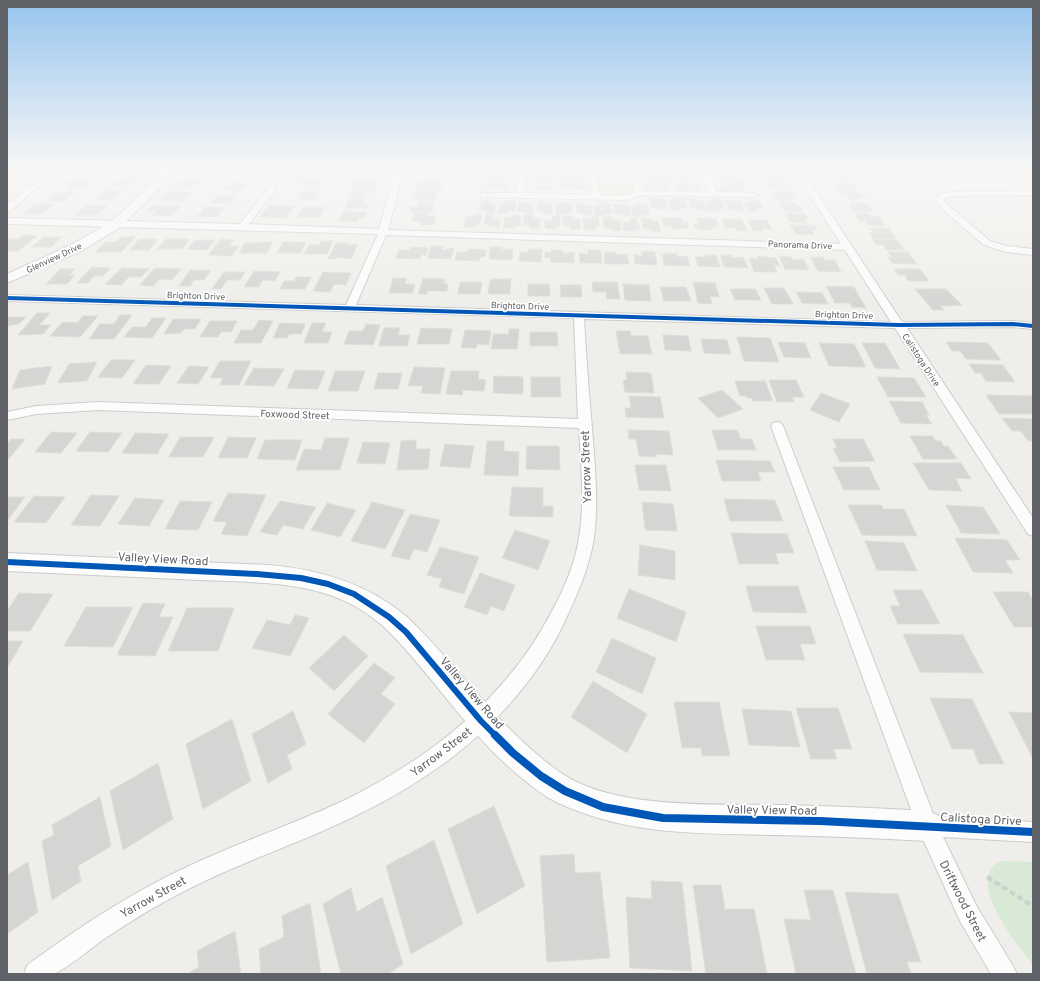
<svg xmlns="http://www.w3.org/2000/svg" width="1040" height="981" viewBox="0 0 1040 981" font-family="Overpass,sans-serif">
<rect width="100%" height="100%" fill="#efeeea"/>
<path fill="#d8ead6" d="M609,171L624,174L631,192C625,199 609,198 603,192L600,173Z
M1001,861L1033,862V965C1018,945 962,879 1001,861Z"/>
<path fill="#d5d5d3" stroke="#deddd9" d="M46,169L47,176L26,180V173Z
M64,169H82L71,177L54,176Z
M120,169H143L142,170H148L143,175H114Z
M190,169H212L204,177L182,176Z
M264,169L273,175L253,181L244,175Z
M356,169H377L376,172H384L382,176H353Z
M430,169H448L447,173H453L452,176H421L422,172L430,171Z
M489,169H510V172H504V174H485V170H489Z
M535,169H548V171H556V174H535Z
M562,169H583L584,173L578,172L579,175L559,174V171H562Z
M640,169H664L665,171H659L660,174H641Z
M670,169H690L691,172H687L688,174H672Z
M755,169L774,170L776,172H773V173L782,174L785,179H760Z
M290,170L307,173L297,180L280,177Z
M830,170H847L856,179H830L826,173H833Z
M488,175H510V179H504V182H484L485,178H488Z
M536,175H557L558,179H552V181H533L532,178H536Z
M579,175L580,178H586V182H564L563,176Z
M644,175H662L663,178H669L670,182H649L648,179H645Z
M669,175H689L690,178H696L697,181H677V179H670Z
M313,176L324,183L307,189L296,181Z
M85,177L87,186L68,189L66,181Z
M716,177H736L738,179H744L746,183H726L724,181H718Z
M119,178H138L129,187H109Z
M181,179L201,180L191,189H174L175,187H172Z
M355,179H381L376,188H350Z
M418,180H444L441,190L415,189Z
M232,181L248,184L237,192L220,189Z
M766,181L783,182L785,184H788L791,189H771Z
M835,181H851L858,190L837,189L834,185H840Z
M647,182H669L671,186H666L667,189H645L644,185H648Z
M483,183H504V185H510L509,189H489V187H483Z
M538,183H557V186H552V190H535V185H538Z
M560,183H580V185H585L586,189H565V187H560Z
M675,183H692V185H699L701,189H678Z
M725,184H746L748,187H742L744,191H722L719,186H726Z
M352,189H374L372,194H365L367,195L366,198H348Z
M106,190H123L112,200H94Z
M301,191L319,192L315,199H296Z
M415,191H437L435,200H416L417,196H414Z
M837,191H859L866,199H848L847,195H841Z
M58,192H75L64,201H47Z
M169,192H192L183,202L159,201Z
M772,192H793L797,197H790L791,201L777,200Z
M218,195H236L230,203H212Z
M650,197L665,200L667,210L651,207Z
M673,198H684L687,208H680V210H671L668,200H673Z
M688,198L704,201L707,211L690,208Z
M349,199H366L364,203H369L367,208H345Z
M710,199H721L725,209H718L719,211H709L706,201H711Z
M725,199L741,202L744,212L728,209Z
M482,200H490V203H497L494,213L486,212L487,210H479Z
M749,200H759L764,209H756L758,212H748L744,202H751Z
M505,201H516L515,211H508V213H498L500,203H505Z
M418,202H435L432,212H410L411,206L417,207Z
M519,202H528V204H533L532,214L517,211Z
M538,202H546V204H553L552,214H544V212L537,211Z
M561,202L572,203V213H566V215H556V204L561,205Z
M779,202L795,203L797,206H800L803,212L784,211Z
M850,202L867,203L874,212L853,211L849,206H853Z
M576,203H585V205H592V215H583V213L576,212Z
M599,203H611V214H605V216L595,215L594,205H600Z
M614,203L629,206L630,216L614,213Z
M35,204H53L41,214H22Z
M636,204H647L649,215L642,214L643,217L633,216L631,206H636Z
M86,205H108L97,215H75Z
M153,205L181,206L171,216L151,215L156,211L147,210Z
M269,205L295,206L286,218L260,217Z
M205,207H225L217,217H197Z
M303,207H325L320,217H297Z
M344,211L367,212L364,218H359L356,222L338,221Z
M415,213H429L428,216H436L433,225H420L422,221H412Z
M785,213L805,214L808,219H804L808,223L790,222Z
M857,213H868L870,216H879L886,226L868,225L866,221H859L856,215H858Z
M475,214H482L480,225H476V227H464L466,216H474Z
M486,214H493V219H500L499,227H489L490,225L484,224Z
M513,215H520V226L515,225V228H503L505,217H512Z
M524,215H534L533,218H540V228H530V225H523Z
M552,215L560,216V226H556V229L545,228V220L552,221Z
M563,216H573V219H580V229H570V226H563Z
M591,217H598L599,228L595,227V230L584,229L583,219H591Z
M603,217H612V220H620L621,231L611,230L610,228H604Z
M630,218H637L640,229H635L636,231H624L623,222H630Z
M641,218H651V221H658L661,232L651,231L650,229L643,228Z
M662,218H682L683,222H687L689,228L673,229L672,226H664Z
M697,218L716,219L719,227H711L712,230H700L699,228H695L694,223H699Z
M722,219H742L747,231L736,230L735,227L725,228Z
M748,220H767L772,230L762,228L763,231H753Z
M790,225H814L817,230H811L815,235L796,234Z
M870,228H889L896,239L873,238L869,233H876L873,232Z
M23,235L37,236L18,251H7V239H18Z
M43,237H62L51,247H32Z
M121,237H136L121,252H95L106,242H116Z
M139,239H158L149,250H130Z
M166,239H190L182,249H157Z
M221,239L234,240L229,246H239L232,256L208,255Z
M872,239L897,240L905,250H886L884,245H877Z
M195,240H215L207,250L187,249Z
M321,241H333L327,254H304L309,245H319Z
M273,242L267,253H239L245,243Z
M283,242H306L300,253H277Z
M336,243H348L347,245H350L351,244H358L351,259L337,257L336,259H328Z
M431,246H443L442,250L454,248L451,259L428,258Z
M411,247L428,248L426,255H421L420,259L396,258L399,250H410Z
M490,247H502V250L513,249L512,260L489,259Z
M469,249L486,250L485,257H480L479,261L455,260L457,252H468Z
M529,249H542L541,262L519,261L520,252L528,253Z
M551,250H563V254L574,252V263L551,262V258H545V252H551Z
M588,250H601L602,263H580L579,253L588,254Z
M642,251L655,252L657,265L635,264L634,254L642,256Z
M604,252H616V255L627,254L629,264H605Z
M888,252H908L917,264L892,263L888,257L895,258L891,256Z
M664,253L677,254V257L687,256L690,266L664,265L662,255H665Z
M704,255H716L720,267L698,266L695,257H705Z
M720,255H732L733,258L743,257L748,268L724,267Z
M758,256L776,258L780,266L774,265L777,272H754L749,258L759,259Z
M779,256L791,257L793,260L803,259L809,270L785,269Z
M810,257H823L824,260H835L841,272L818,271Z
M92,267L111,268L103,276H94L88,283H77Z
M122,268L149,269L141,277H129L121,285L105,284Z
M155,268L181,269L172,280L159,279L154,286L140,285Z
M60,269H75L69,275H75L67,284H46Z
M894,269H920L929,281H908L905,277H907L906,275H898Z
M190,270H211L204,280H194L190,286H179Z
M254,271L280,272L275,281L263,280L259,287H244Z
M224,272H245L240,280H227L221,289H212Z
M323,272L351,273L346,285L334,284L330,292L313,291Z
M296,277H311L305,289H280L284,281H294Z
M393,278H407L405,284H415L413,293H389Z
M423,278L445,279L444,284H448L447,291H427V294H418Z
M490,279H511L510,294H488Z
M460,282H482L480,294H458Z
M592,282H617L620,299H607L606,292H593Z
M693,282L715,283L719,297L710,296L712,304L698,303Z
M528,284H549L550,296H528Z
M623,284L649,285L651,301L625,300Z
M560,285H581L582,297H561Z
M826,286L854,287L866,308L852,307L850,303H835Z
M660,287H686L691,301H664Z
M764,288H784L793,304H772Z
M730,289H755L761,300H735Z
M915,289H946L962,305L940,306L944,310H933Z
M796,292L822,293L828,304L802,303Z
M37,313H50L39,325H51L43,334L18,335Z
M120,315H132L114,339H89L100,324H114Z
M83,316H98L80,337L50,336L63,322L77,323Z
M7,317H26L19,324L7,326Z
M152,318H166L152,338L124,337L132,327H146Z
M173,319H201L195,329H184L181,333L164,334Z
M259,320L273,321L261,343H234L241,330H253Z
M210,321H237L231,332H221L218,337H200Z
M280,323L305,324L301,334H289L287,338H273Z
M312,323H326L322,332H332L328,343H304Z
M366,324L380,325L373,345L344,344L349,331H363Z
M384,328H400L398,335H410L407,346H379Z
M421,328L452,329L449,344H417Z
M509,329H519L517,349H491L493,334H509Z
M465,330L491,331L489,345L477,344L476,348H461Z
M616,331H630L631,336H648L652,354H620Z
M530,332H557L558,346H530Z
M663,335L688,336L691,351L665,350Z
M737,337L770,338L779,362L744,361Z
M701,339L727,340L731,354L704,353Z
M778,342L805,343L811,358L784,357Z
M946,342L988,343L1001,360L966,359L960,351H952Z
M819,343L854,344L866,367L829,366Z
M862,343H885L900,369L875,368Z
M111,360H135L122,378L98,377Z
M220,361H251L239,385H220L223,378H210Z
M97,362L87,381L58,383L69,364Z
M969,364L1003,365L1015,382L986,381L981,373H975Z
M146,365L171,366L159,384H133Z
M52,366L45,384L12,389L20,370Z
M189,366L209,367L198,384L177,383Z
M414,367L445,368L440,394L421,393L423,386H408Z
M254,368L284,369L274,386L244,385Z
M295,370L325,371L318,389L287,388Z
M335,371H365L358,391H328Z
M451,371H479L478,379L486,380L484,391L463,390L462,395L446,394Z
M626,372L651,373L654,393L625,392L623,380H627Z
M378,373H402L398,389H374Z
M494,376L523,377V394L493,393Z
M531,377H560L561,397H531Z
M877,377L914,378L926,397H888Z
M769,380H796L804,397H792L794,402H777Z
M735,381H765L773,401H753L752,398H747L746,396H740Z
M722,390L743,409L718,418L698,398Z
M821,393L850,404L839,422L810,410Z
M986,395L1033,396V414H999Z
M629,396L660,397L664,418L626,417L625,408H631Z
M889,401L922,402L929,415H926L932,424L901,423Z
M1002,418L1033,419V441H1028L1021,431H1012Z
M628,430L669,431L673,455L656,454L657,457L639,456L636,439H629Z
M712,430H737L741,439H752L756,450H718Z
M51,432L77,433L61,453L35,452Z
M90,432L122,433L108,452L76,451Z
M135,433L169,434L157,454L122,453Z
M910,436H933L935,441H941L944,446H948L957,459H923Z
M180,437H214L203,457H169Z
M228,437L256,438L247,458H218Z
M325,438H349L340,470H296L304,449L321,450Z
M11,439H25L7,461V444Z
M833,439H863L875,461L840,462L833,448H837Z
M265,440H302L295,460L257,459Z
M416,440V449H430L428,469L397,470L401,441Z
M487,441H504V451L519,452L518,476L484,475Z
M363,442L390,443L385,464L357,463Z
M445,444L474,446L470,468L440,466Z
M527,446H559L560,470L526,469Z
M716,460L770,461L775,472H758L761,481H722Z
M913,463H961L971,479L955,478L962,491L929,490Z
M635,465H666L671,491L639,490Z
M833,467H869L880,490H844Z
M512,487L543,488V506H553V517L509,516Z
M228,493L266,495L247,536L221,534L227,522L213,521Z
M91,495L119,496L100,526L71,525Z
M34,496L65,497L46,523L14,522Z
M7,497H25L7,521Z
M135,498L164,500L149,526L118,524Z
M724,499L775,500L783,521H730Z
M180,501L212,502L198,530L165,529Z
M280,501L316,507L303,529L283,525L277,535L260,532Z
M372,502L405,510L385,549L351,541Z
M642,502L673,504L677,531L645,530Z
M327,503L356,510L340,537L311,530Z
M848,505H881L883,509H904L917,536L862,535Z
M946,505L983,507L1000,534L961,533Z
M410,514L440,520L427,552L414,549L409,560L391,556Z
M515,530L550,541L538,570L502,558Z
M731,533L787,534L794,553H775L779,564H739Z
M955,538L1007,540L1020,560H1005L1013,573L973,572Z
M865,541L904,543L917,571L877,570Z
M640,545L675,551V580L638,575Z
M440,547L479,557L464,594L439,587L442,579L427,575Z
M480,573L515,585L504,611L491,606L487,615L464,607Z
M746,586H798L807,613L753,612Z
M629,589L686,612L676,642L617,618Z
M893,590H922L940,624H898L890,606H900Z
M993,592H1028L1033,601V627H1014Z
M19,593L53,594L30,631H7V611Z
M143,603L165,604L159,617H173L155,656L117,655Z
M86,607H133L113,647L64,646Z
M187,608H234L218,651H168Z
M295,615L309,618L290,656L252,648L267,620L290,625Z
M756,626H810L816,644H800L805,660H766Z
M903,634L963,635L983,673L920,672Z
M344,635L368,656L334,691L309,668Z
M612,638L656,658L642,694L596,672Z
M7,641H23L7,668Z
M374,663L395,678L381,694L395,704L364,743L328,714Z
M593,681L647,714L627,753L571,717Z
M930,698L972,699L1004,764H979L973,749H952Z
M674,702H719L730,756H702L701,748H682Z
M796,708H838L852,749H833L837,759H811Z
M742,709L791,711L800,747L749,745Z
M293,711L306,744L287,755L292,769L268,783L252,734Z
M1009,712L1033,713V759L1023,739Z
M232,719L251,781L203,809L186,744Z
M158,763L173,819L123,850L110,791Z
M100,797L111,846L78,866L81,881L52,900L42,841L54,835L52,825Z
M494,806L525,886L477,914L448,829Z
M434,840L463,924L411,954L386,866Z
M574,854L575,873L600,872L610,958L547,962L540,856Z
M28,862L38,912L7,934V875Z
M651,881L682,882L692,971L630,968L626,897L652,899Z
M693,885H721L725,909H754L767,974H706Z
M351,888L357,912L382,897L403,964L388,974H341L323,904Z
M804,890H833L856,974H796L784,919L811,920Z
M845,892L898,894L921,962H907L911,974H867Z
M310,903L321,974H261L259,949L284,937L282,916Z
M235,931L241,974H187L199,967L197,951Z"/>
<g fill="none" stroke-linecap="round" stroke-linejoin="round">
<g stroke="#cbcccc" stroke-width="2">
<path id="street" d="M396,169H404L388,230L841,244L793,169H801L902,322L1013,321L1033,323V329L1013,327L907,328L1033,518V536L1028,534L895,328L584,319C586,351 588,384 591,416C594,456 599,498 594,538C589,569 576,597 563,625C521,711 444,773 359,814C310,839 257,856 207,880C170,897 135,918 101,941C92,948 62,972 53,974C44,976 33,974 24,974C25,971 26,968 27,966C31,961 39,957 44,953C62,940 81,927 100,915C129,897 158,880 189,866C240,842 294,824 345,800C431,758 509,696 553,609C565,587 575,563 579,538C585,502 581,465 579,428L98,410L36,414L7,420V412L36,406L98,402L578,419L574,318L7,301V295L346,305L378,234L7,224V218L240,224L270,186H273L277,188L249,224L379,229ZM386,235L845,250L891,322L356,305Z
M517,169H525L524,193L592,195L588,169H596L600,195C611,195 624,197 635,192L628,171H623L622,169H635L642,191L708,192L699,169H707L716,192L754,193L758,195L754,197L640,195L631,199L620,200L481,197V193H516Z
M30,186H36L37,188L10,211H7V205Z
M1033,191V195L952,196L945,198L944,200L947,204L990,241L1007,246L1033,249V255L1006,252L984,245L941,208L936,200L939,194L952,192Z
M777,422L781,423L783,426L934,816L1033,822V842L943,837L976,905L1013,966L1017,974H991L960,921L917,826L771,426L773,423Z"/>
</g>
<g stroke="#cacaca" stroke-width="2">
<path id="secondary" d="M163,169H173L163,185L119,228L81,251L7,283V274L71,245L111,222L155,181Z
M7,553L268,565C319,569 366,583 406,616C460,667 499,730 561,773C615,810 718,804 782,805C830,806 879,808 927,811L938,815L942,826L938,837L927,841C876,838 826,836 775,835C696,833 630,836 556,802C544,796 533,787 523,779C473,739 440,686 397,640C379,620 356,604 330,595C289,581 243,582 200,580C135,577 71,574 7,571Z"/>
</g>
<path stroke="#ccd0ce" stroke-width="4" stroke-dasharray="6 3" stroke-linecap="butt" d="M987,877L1033,906"/>
<use href="#street" fill="#fdfcfc" fill-rule="evenodd"/>
<use href="#secondary" fill="#fdfcfc" fill-rule="evenodd"/>
<g stroke="#fff" stroke-width="6">
<path id="cycleway-far2" d="M7,298L899,325L1013,324L1033,326"/>
</g>
<g stroke="#fff" stroke-width="8">
<path id="cycleway-far1" d="M7,562L257,574L301,578L328,584L354,594L389,617L406,632L481,721L496,736"/>
</g>
<g stroke="#fff" stroke-width="10">
<path id="cycleway" d="M495,735L513,753L541,776L565,791L603,807L663,818L820,821L1033,832"/>
</g>
<use href="#cycleway-far2" stroke="#0057b8" stroke-width="4"/>
<use href="#cycleway-far1" stroke="#0057b8" stroke-width="6"/>
<use href="#cycleway" stroke="#0057b8" stroke-width="8"/>
</g>
<linearGradient id="sky" x2="0" y2="1"><stop stop-color="#97c5ee"/><stop offset="0.55" stop-color="#f8f7f6"/><stop offset="1" stop-color="#f8f7f6" stop-opacity="0"/></linearGradient>
<rect width="1040" height="306" fill="url(#sky)"/>
<g text-anchor="middle" stroke-width="3.5" stroke-linejoin="round" paint-order="stroke">
<g font-size="9" fill="#5f6367" stroke="#fff">
<text transform="translate(800 245) rotate(2)" y="3">Panorama Drive</text>
<text transform="translate(54 258) rotate(-25)" y="3">Glenview Drive</text>
<text transform="translate(196 296) rotate(2)" y="3">Brighton Drive</text>
<text transform="translate(520 306) rotate(2)" y="3">Brighton Drive</text>
<text transform="translate(844 315) rotate(2)" y="3">Brighton Drive</text>
<text transform="translate(921 360) rotate(57)" y="3">Calistoga Drive</text>
</g>
<g font-size="10" fill="#5f6367" stroke="#fff">
<text transform="translate(295 414) rotate(2)" y="4">Foxwood Street</text>
</g>
<g font-size="12" fill="#5f6367" stroke="#fff">
<text transform="translate(586 467) rotate(-92)" y="4">Yarrow Street</text>
<text transform="translate(163 559) rotate(3)" y="4">Valley View Road</text>
<text transform="translate(472 693) rotate(49)" y="4">Valley View Road</text>
<text transform="translate(441 752) rotate(-37)" y="4">Yarrow Street</text>
<text transform="translate(772 810) rotate(1)" y="4">Valley View Road</text>
<text transform="translate(981 819) rotate(3)" y="4">Calistoga Drive</text>
<text transform="translate(153 897) rotate(-29)" y="4">Yarrow Street</text>
<text transform="translate(963 901) rotate(63)" y="4">Driftwood Street</text>
</g>
</g>
<rect width="1040" height="981" fill="none" stroke="#5f6367" stroke-width="16"/>
</svg>
